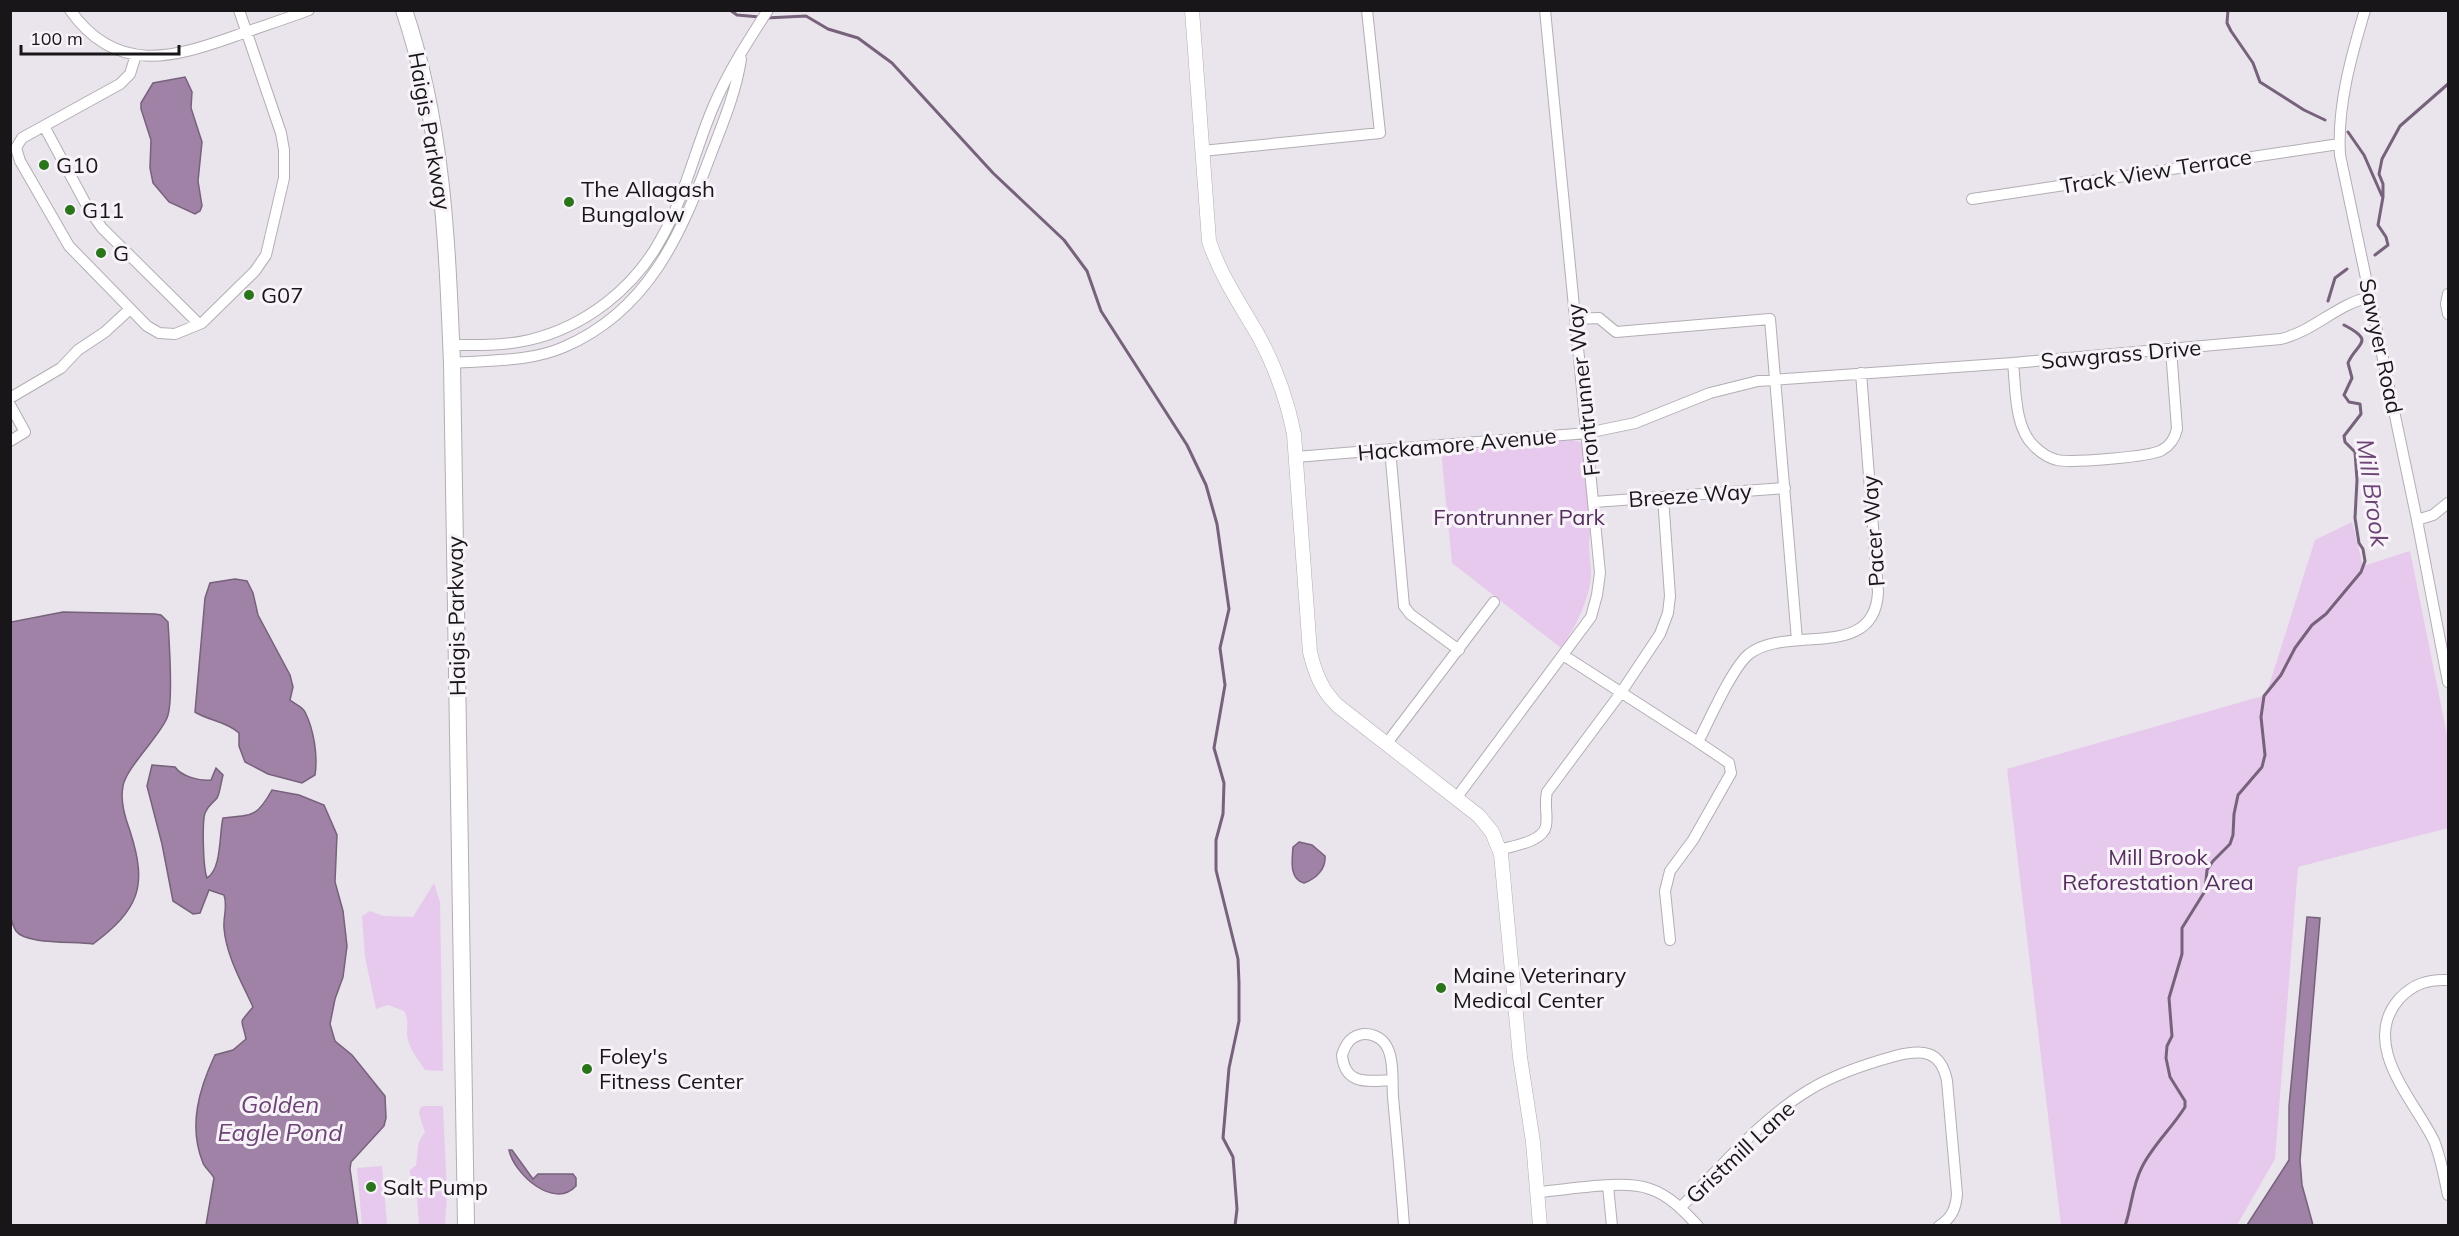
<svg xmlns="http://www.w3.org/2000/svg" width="2459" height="1236" viewBox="0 0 2459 1236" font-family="Mulish,sans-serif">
<rect width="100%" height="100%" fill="#eae4ec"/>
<path fill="#e7c9ed" d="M1573,440L1580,442L1585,448L1592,527C1586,542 1591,558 1591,574C1591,596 1574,631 1561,648L1452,563L1441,450Z
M2352,522L2363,566L2410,551L2448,740V828L2298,867L2275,1159L2237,1225H2061L2007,769L2266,695L2315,540Z
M434,883L440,902L443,1071L425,1070C418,1059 408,1048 407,1034C407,1024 409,1021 404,1011L388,1005L376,1009L365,957L362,916L370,911L383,916L413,917Z
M424,1106H442L443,1108L447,1195L445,1225H419L417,1196L411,1181L410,1170L416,1165C419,1150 415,1145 425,1132L419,1114L420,1108Z
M382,1166L387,1225H362L357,1168Z"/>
<path fill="#9f82a5" stroke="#76627b" stroke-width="1.5" d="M185,77L192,92L191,108L202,142L198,181L202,206L200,211L195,214L169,202L153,183L150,168L151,140L141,109V103L153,83Z
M235,579L247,581L253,593L258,615L290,675L293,687L290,700C295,704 303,707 305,712C314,730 318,756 315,775L302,783L268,774L245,762L239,746V733C226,721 209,721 195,712L205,598L210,583Z
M63,612L155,614L161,615L168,622C169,642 174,703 167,718C159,737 126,768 123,786C120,801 125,817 130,831C148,887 139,909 93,944C75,941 26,945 16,931C14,928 12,922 11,918V622Z
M152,765L175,767C182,777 200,781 211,780L216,768L223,775C221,782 220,793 217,798C212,804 208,805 205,813C202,822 203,868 207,878C222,869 219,834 223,818C253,815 257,817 272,790L299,795L324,805L337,835L335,882L343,911L347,946L343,977L335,999L330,1024L335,1041L352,1055L385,1096L386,1118L384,1126L351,1162L350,1169L358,1225H206L214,1178C211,1172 205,1168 203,1163C188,1126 199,1089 215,1055L233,1050L246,1039C242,1017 237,1026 253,1007C242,983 226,955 224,928C223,916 228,907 224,895L209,890L200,913L193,914L173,901L162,844L147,786Z
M1299,842L1312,845L1325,856C1326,869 1316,879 1304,883C1289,879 1292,860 1293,847Z
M2307,917L2320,918L2300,1160L2302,1185L2313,1225H2247L2289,1160V1106Z
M509,1150H512L533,1179L538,1174H573L576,1178V1186C554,1210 514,1174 509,1150Z"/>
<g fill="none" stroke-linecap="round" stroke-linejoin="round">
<path stroke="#76627b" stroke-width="3" d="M673,10H687
M730,10L737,15L760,17
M2228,10L2227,23L2231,31L2253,63L2260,82L2304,110L2325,120
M766,18L806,16L828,29L858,38L892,63L993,173L1064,240L1087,271L1101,311L1187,445L1206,485L1217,524L1229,609L1220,648L1225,685L1214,748L1224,783L1223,814L1216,840V870L1238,959L1239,983V1021L1229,1068L1223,1138L1233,1157L1237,1209L1235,1226
M2348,132L2364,155L2382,196
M2375,255L2388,245L2386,237L2378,225L2383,197V184L2379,174L2382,159L2400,126L2448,84
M2328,301L2335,278L2347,269
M2125,1226C2132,1206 2132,1186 2142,1167C2153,1145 2172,1128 2185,1107V1101L2170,1077L2166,1058L2167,1046L2172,1036L2169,998L2182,954V928L2205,891L2207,870L2213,861L2230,844L2233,835L2234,814L2238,795L2262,767L2265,755L2261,717L2264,696L2281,675L2295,648L2312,625L2326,614L2361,572L2365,561L2363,549L2359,543L2355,518L2357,480L2355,452L2345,442L2344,436L2361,414L2360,404L2349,402L2344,395L2352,378L2348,363C2356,343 2377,342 2344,325"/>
<g stroke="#b3adb4" stroke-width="12">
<path id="street" d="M70,10C116,75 173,58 235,36C260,27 285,19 309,10
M2365,10C2351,57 2337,106 2340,155L2417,520L2448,682
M136,55L130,74L120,84L22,138L16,148L20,161L69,246L147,326L159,333L175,334L202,323L255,271L266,255L284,178V150L281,133L239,10
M44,126L88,208L102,228L199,324
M1202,151L1380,133L1367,10
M1972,199L2339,144
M2448,294L2446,304L2448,314
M1576,319L1599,318L1616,332L1770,319L1797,640
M451,345C477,345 503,346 529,340C585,327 635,288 662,237C685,196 695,149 714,105C728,72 748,41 768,10
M452,363C489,360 530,362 564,347C648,311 681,235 711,154C723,123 736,92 741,59
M2013,363C2016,389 2014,427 2034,446C2040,452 2049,458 2057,460C2071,463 2151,457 2162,450C2171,445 2175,438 2177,429L2171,349
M10,398L61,368L78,350L105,332L130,309
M10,405L25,432L10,441
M1390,449L1404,606L1410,614L1459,650
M1296,457L1587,433L1635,423L1710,393L1758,381L2013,363L2281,339C2314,331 2337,304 2370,297
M1594,502L1785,488
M2417,520L2433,515L2448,503
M1563,655L1698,742C1709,721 1732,668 1749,654C1788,624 1875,662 1878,592L1861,373
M1387,743L1494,602
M1457,797L1591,617L1597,595L1600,573L1545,10
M1499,850C1512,846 1543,842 1546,826C1548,815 1544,804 1547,792L1620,694L1660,634L1668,613L1670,596L1663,497
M1670,940L1665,891L1670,871L1693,840L1731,773L1729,763L1698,742
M2448,980C2428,979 2413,984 2399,999C2359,1045 2415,1101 2434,1141C2441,1158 2444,1177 2448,1195
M1392,1080C1368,1081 1345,1086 1342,1055C1345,1046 1349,1038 1359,1035C1370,1032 1382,1037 1387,1047C1394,1060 1392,1081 1393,1097C1397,1140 1401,1183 1404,1226
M1608,1186L1612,1226
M1538,1192C1568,1190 1623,1179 1650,1189C1669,1195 1684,1211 1698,1226
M1680,1208C1721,1168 1759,1120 1809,1090C1835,1074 1866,1064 1895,1056C1922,1049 1941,1050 1947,1081L1957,1194C1956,1208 1952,1218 1939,1226"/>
</g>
<g stroke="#b3adb4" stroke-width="15">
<path id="secondary" d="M1192,10L1209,241C1220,275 1240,304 1258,335C1275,366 1287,399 1294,434L1310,652C1315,673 1322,691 1338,706L1479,816L1492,832L1501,854L1520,1057L1533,1142L1540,1226"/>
</g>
<g stroke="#b3adb4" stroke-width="18">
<path id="primary" d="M404,10C443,126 447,243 452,363L466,1226"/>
</g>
<use href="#street" stroke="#fff" stroke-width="10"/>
<use href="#secondary" stroke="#fff" stroke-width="14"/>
<use href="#primary" stroke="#fff" stroke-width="16"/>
</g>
<g fill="#2a751b" stroke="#f8f2f9" stroke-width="2">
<circle cx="44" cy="165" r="6"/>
<circle cx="569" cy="202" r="6"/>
<circle cx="70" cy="210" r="6"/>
<circle cx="101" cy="253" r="6"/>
<circle cx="249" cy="295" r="6"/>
<circle cx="1441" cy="988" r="6"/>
<circle cx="587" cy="1069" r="6"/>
<circle cx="371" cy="1187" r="6"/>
</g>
<g text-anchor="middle" stroke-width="6" stroke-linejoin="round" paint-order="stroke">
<g font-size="22" fill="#181619" stroke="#f8f2f9">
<text transform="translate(430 131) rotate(80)" y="8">Haigis Parkway</text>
<text transform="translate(2156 171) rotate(-9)" y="8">Track View Terrace</text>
<text transform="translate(2381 346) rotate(78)" y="8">Sawyer Road</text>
<text transform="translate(2121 354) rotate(-5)" y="8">Sawgrass Drive</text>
<text transform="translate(1583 390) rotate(-96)" y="8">Frontrunner Way</text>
<text transform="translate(1457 444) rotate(-5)" y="8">Hackamore Avenue</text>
<text transform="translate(1690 495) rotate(-4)" y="8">Breeze Way</text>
<text transform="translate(1873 531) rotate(-94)" y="8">Pacer Way</text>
<text transform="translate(456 616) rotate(-91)" y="8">Haigis Parkway</text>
<text transform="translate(1740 1152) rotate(-43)" y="8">Gristmill Lane</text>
</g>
<g font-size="22" fill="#181619" stroke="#f8f2f9" text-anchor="start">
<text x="56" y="173">G10</text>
<text x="581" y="197">The Allagash<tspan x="581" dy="25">Bungalow</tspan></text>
<text x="82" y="218">G11</text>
<text x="113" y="261">G</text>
<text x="261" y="303">G07</text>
<text x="1453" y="983">Maine Veterinary<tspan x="1453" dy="25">Medical Center</tspan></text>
<text x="599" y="1064">Foley's<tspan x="599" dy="25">Fitness Center</tspan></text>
<text x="383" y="1195">Salt Pump</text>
</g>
<g font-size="22" fill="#552e5e" stroke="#f8f2f9">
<text x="1519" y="525">Frontrunner Park</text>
<text x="2158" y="865">Mill Brook<tspan x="2158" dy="25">Reforestation Area</tspan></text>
</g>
<g font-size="24" font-style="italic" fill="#6c4475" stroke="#f8f2f9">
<text transform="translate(2372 493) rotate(82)" y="8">Mill Brook</text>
<text x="280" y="1113">Golden<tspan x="280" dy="28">Eagle Pond</tspan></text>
</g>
</g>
<rect width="2459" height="1236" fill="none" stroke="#181619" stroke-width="24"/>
<path d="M21 45v9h158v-9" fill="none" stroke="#181619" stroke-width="3"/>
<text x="30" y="45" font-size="18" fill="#181619" stroke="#f8f2f9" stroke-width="4.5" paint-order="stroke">100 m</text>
</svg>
